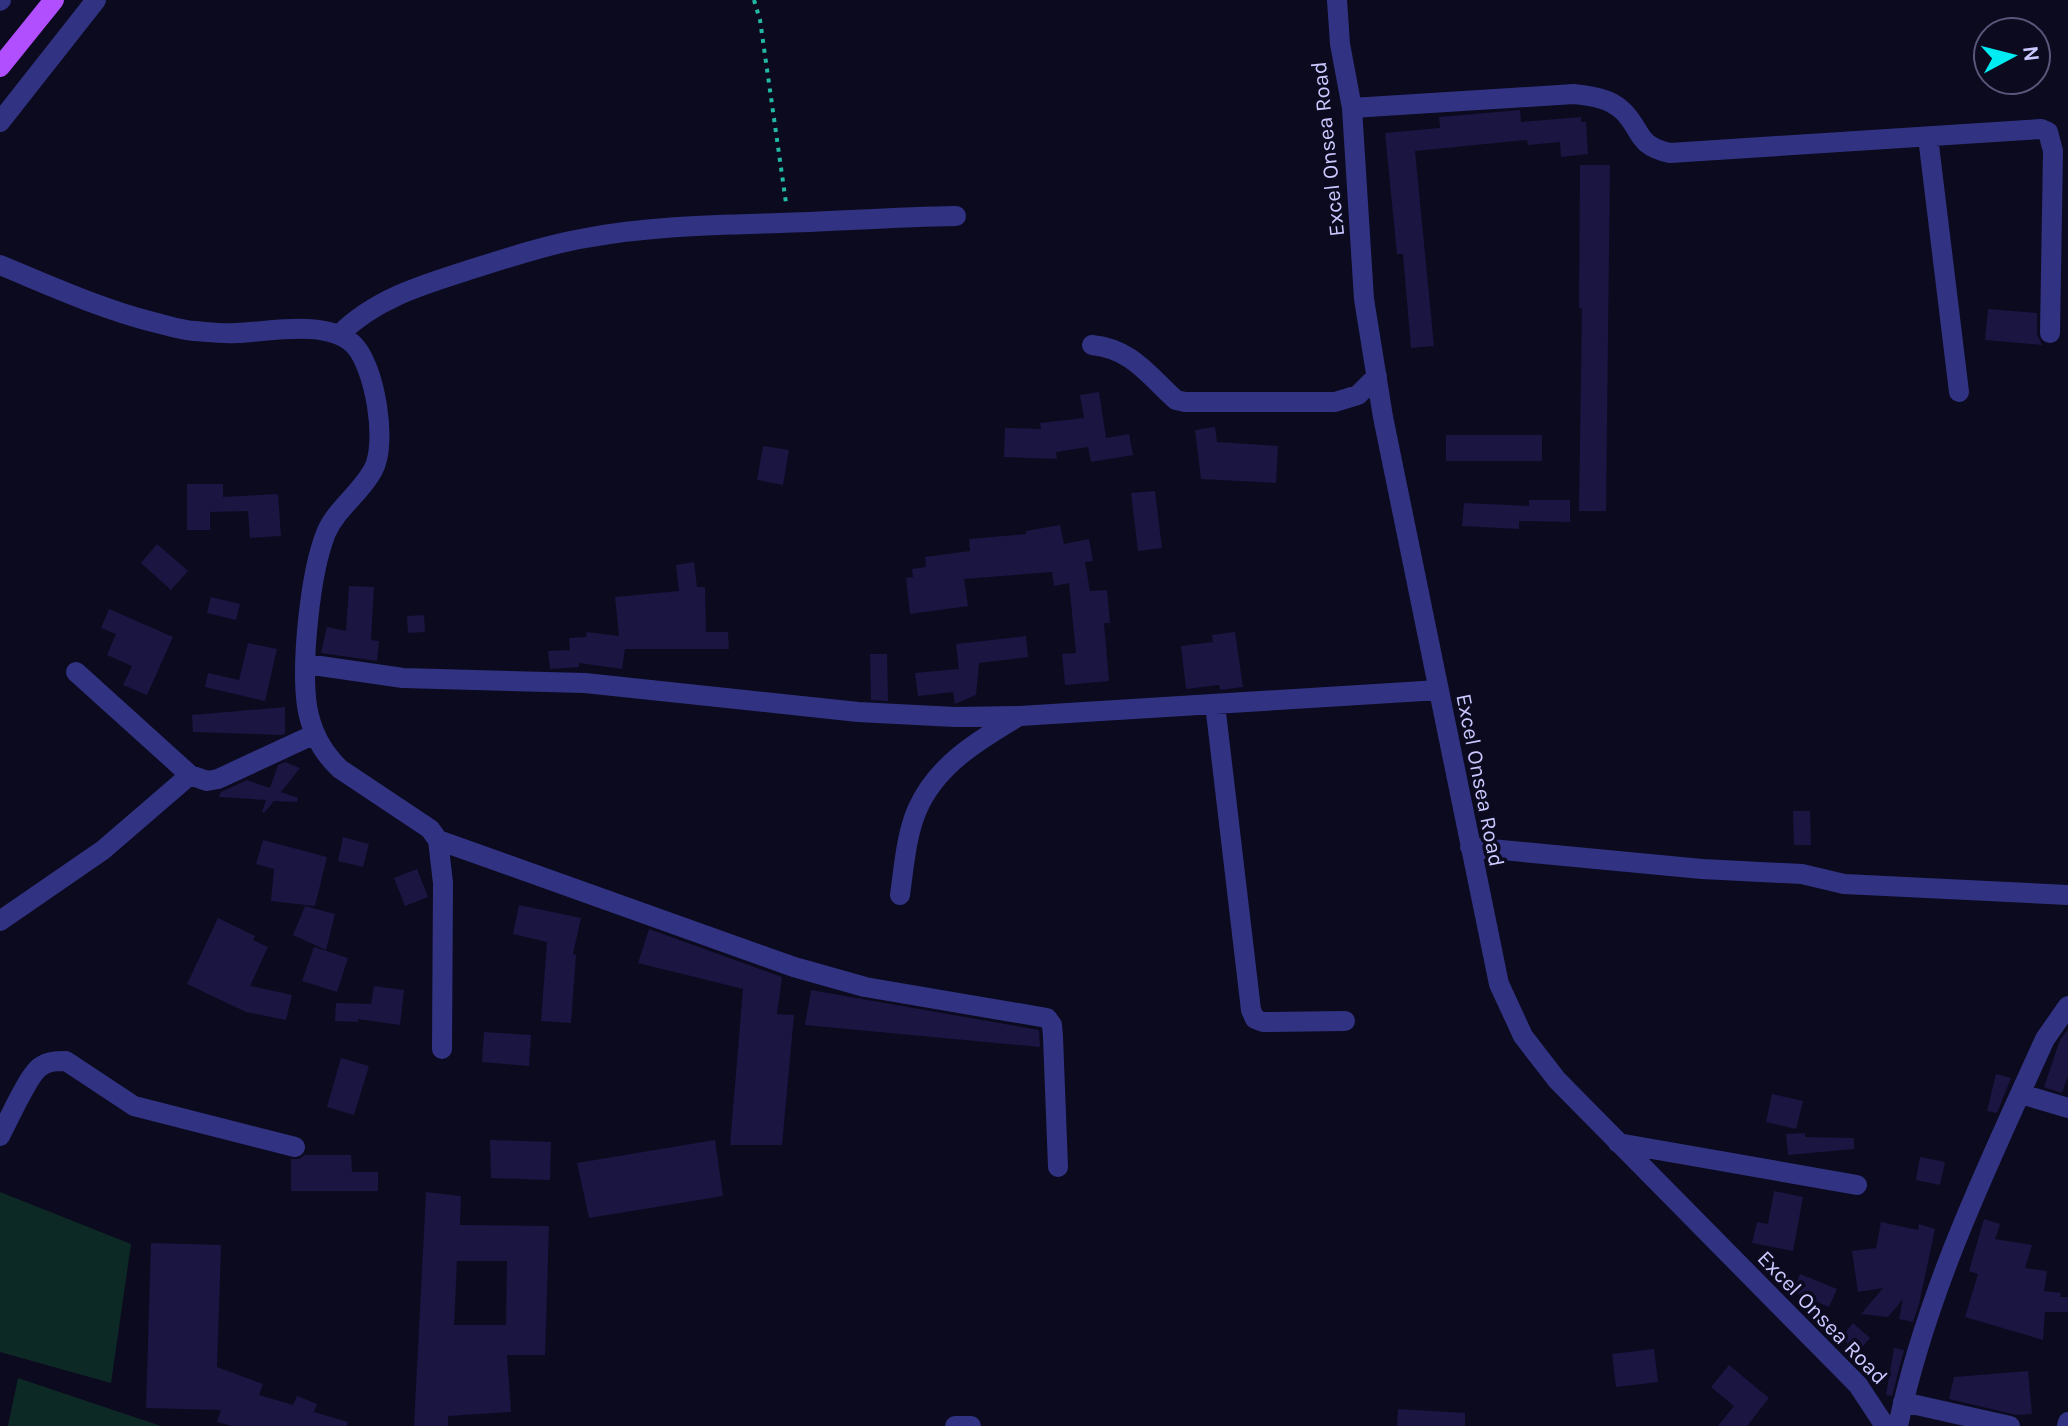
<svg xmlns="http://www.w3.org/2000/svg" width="2068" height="1426" viewBox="0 0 2068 1426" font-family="Karla,sans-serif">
<rect width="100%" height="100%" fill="#0c0a1f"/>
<path fill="#0d2926" d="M0,1192L131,1244L111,1383L0,1352Z
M18,1378L161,1426H8Z"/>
<path fill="#1a1541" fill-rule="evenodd" d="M1520,110L1521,122L1581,117V122H1586L1588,154L1561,157L1560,142L1528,145L1527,140L1415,151L1434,346L1411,348L1403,254H1397L1385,133L1440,128L1439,117Z
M1580,165H1610L1606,511H1579L1582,308H1579Z
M1988,309L2037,313V334L2042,345L1985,340Z
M1099,392L1106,438L1129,434L1133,455L1091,462L1088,447L1056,452L1057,459L1004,457L1005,428L1041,429L1040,423L1084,418L1080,395Z
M1215,427L1217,442L1278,446L1276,483L1201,479L1195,430Z
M1446,435H1542V461H1446Z
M763,446L789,450L783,485L757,480Z
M187,484H223V497L278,494L281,536L250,538L248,511L210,512V530H187Z
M1155,491L1162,548L1138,551L1131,493Z
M1529,500H1570V522L1519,521V529L1462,526L1464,503L1529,506Z
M1060,525L1064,544L1089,539L1093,561L1085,562L1090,591L1107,590L1110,623H1104L1109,681L1065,685L1062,654L1076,653L1069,583L1054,586L1052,572L964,579L968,606L910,614L906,578L913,577L912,569L926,567L925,557L970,551L969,539L1026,534V531Z
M157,544L188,571L171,590L141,563Z
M694,562L697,587H705L706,632H728L729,649H625L622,669L579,663V667L550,669L548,651L570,650L569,638L586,637L587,632L619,636L615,597L679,591L676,565Z
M349,586L374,587L371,640L379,641L377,661L321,653L327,627L346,631Z
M211,597L240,604L236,620L207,613Z
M109,609L173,637L147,695L123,685L132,666L107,655L116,634L101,628Z
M424,615L425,632L408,633L407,616Z
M1235,632L1243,687L1220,690L1219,685L1186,689L1181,646L1213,642L1212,635Z
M1026,636L1028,657L979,663L976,695L955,704L953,692L918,696L915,673L959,669L956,644Z
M248,643L277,649L265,701L205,687L208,673L239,680Z
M870,654H887L888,701L871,700Z
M285,707V734L282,735L193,732L192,715Z
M285,762L300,768L281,792L298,798L297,802L274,801L264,813L262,812L266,800L219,797L221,792L247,780L270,788L278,765Z
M1793,811H1810L1811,845H1794Z
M343,837L369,844L363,867L338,861Z
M263,840L327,857L315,906L271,901L274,869L256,864Z
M417,869L428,897L405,906L394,878Z
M519,905L581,918L573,954L576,955L571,1023L541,1021L547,942L513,934Z
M305,906L335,914L326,950L293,935Z
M218,918L255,936L253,940L268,947L250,986L292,995L286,1020L246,1012L187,984Z
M649,929L782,977L777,1014L794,1015L782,1145H730L743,989L638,963Z
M314,947L348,958L337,992L302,981Z
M374,986L404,990L400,1025L358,1019V1022L335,1021L336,1003L371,1004Z
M811,990L1039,1030L1040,1047L805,1025Z
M2068,1029V1076L2062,1093L2044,1087L2060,1040Z
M484,1032L531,1035L529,1066L482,1062Z
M341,1058L369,1066L354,1115L327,1107Z
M1996,1074L2011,1078L1997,1113L1987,1111Z
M1772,1094L1803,1101L1796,1129L1766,1122Z
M1805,1133V1137L1854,1138V1149L1788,1155L1786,1134Z
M490,1140L551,1142L550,1180L491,1178Z
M715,1140L723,1196L589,1218L577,1163Z
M305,1155H351L352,1172H378V1191H291V1159H299Z
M1920,1157L1945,1162L1940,1185L1916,1180Z
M1774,1191L1803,1197L1793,1251L1752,1243L1757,1222L1768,1224Z
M426,1192L461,1196L460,1225L549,1226L545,1355H507L511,1412L448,1416V1426H414ZM457,1261H507L506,1325H454Z
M1984,1219L2000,1224L1995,1239L2032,1245L2025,1268L2047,1271L2044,1291L2061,1293L2060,1297H2068V1312H2045L2043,1340L1965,1317L1978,1274L1969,1271Z
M1881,1222L1918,1230L1919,1224L1935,1229L1919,1304L1913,1322L1899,1319L1903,1299L1888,1317L1861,1314L1883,1288L1858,1292L1852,1251L1876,1248Z
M151,1243L221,1245L217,1367L263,1384L259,1395L293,1405L297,1396L317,1404L314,1412L348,1422L347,1426H232L217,1422L221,1410L146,1408Z
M1800,1274L1837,1289L1829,1307L1793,1292Z
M1853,1323L1870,1338L1858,1352L1841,1338Z
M1894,1348L1904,1350L1892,1396L1886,1395Z
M1654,1349L1658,1382L1616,1387L1612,1354Z
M1729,1365L1769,1398L1747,1426H1718L1734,1406L1711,1387Z
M2028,1371L2032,1414L2016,1415L1949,1399L1954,1377Z
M1398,1409L1465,1413V1426H1397Z"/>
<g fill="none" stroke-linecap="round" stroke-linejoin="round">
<path stroke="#22b9a5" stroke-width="4" stroke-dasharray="4 6" stroke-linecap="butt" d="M754,0L760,20L786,203"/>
<path stroke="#313382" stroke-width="20" d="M1337,0L1340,44L1352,108L1364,299L1383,417L1499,984L1523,1036L1557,1080L1858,1385L1885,1426
M0,1L1,0
M1352,108L1574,94C1591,96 1610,98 1623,111C1643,131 1635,145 1670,153L2041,129L2048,132L2053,151L2050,333
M0,122L96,0
M1928,137L1959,392
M0,265C51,286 99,308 153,322C166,325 180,330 194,331C208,332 222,334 236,333C270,332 326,319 353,344C375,365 388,444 373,470C361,493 336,509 326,533C310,573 301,663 307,706C311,731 322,752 340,769L430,829L438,840L443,883L442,1049
M340,334C374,300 419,286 463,272C504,259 545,245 586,238C650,226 715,225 780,223C839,221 897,217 956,216
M1092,345C1132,349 1148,375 1176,400L1185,402H1335L1358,395L1377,376
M306,664L403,678L585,683L858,712L955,717L1020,716L1439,690
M76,672L190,775L207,781L218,779L315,734
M1215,704L1251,1010L1255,1019L1263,1022L1345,1021
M438,840L794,967L865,987L1047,1018L1052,1025L1053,1037L1058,1167
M1470,847L1702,869L1802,874L1844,884L2068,895
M900,895C904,867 906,836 917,810C936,766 977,741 1016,718
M0,921L103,850L190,775
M2021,1094L2068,1108
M0,1136C8,1121 29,1074 40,1067C48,1061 57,1061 66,1061L134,1106L295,1147
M1618,1143L1857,1185
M1903,1402L2010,1426
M955,1426H971
M1898,1426C1927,1290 1988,1165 2045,1039L2068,1006
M2067,1426L2068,1422"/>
<path stroke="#b14fff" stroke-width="20" d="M0,67L54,0"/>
</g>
<g text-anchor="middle" stroke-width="7" stroke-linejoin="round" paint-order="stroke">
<g font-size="22" fill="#cac8ff" stroke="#0c0a1f">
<text transform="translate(1327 149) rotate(-96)" y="8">Excel Onsea Road</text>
<text transform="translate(1481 780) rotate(79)" y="8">Excel Onsea Road</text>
<text transform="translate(1823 1317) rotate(46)" y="8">Excel Onsea Road</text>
</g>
</g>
<g transform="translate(2012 56) rotate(83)"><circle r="38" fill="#0c0a1f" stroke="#585679" stroke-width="2"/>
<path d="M0-6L14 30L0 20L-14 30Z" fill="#00ecf3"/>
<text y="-12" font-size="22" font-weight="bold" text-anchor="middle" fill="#cac8ff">N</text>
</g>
</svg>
